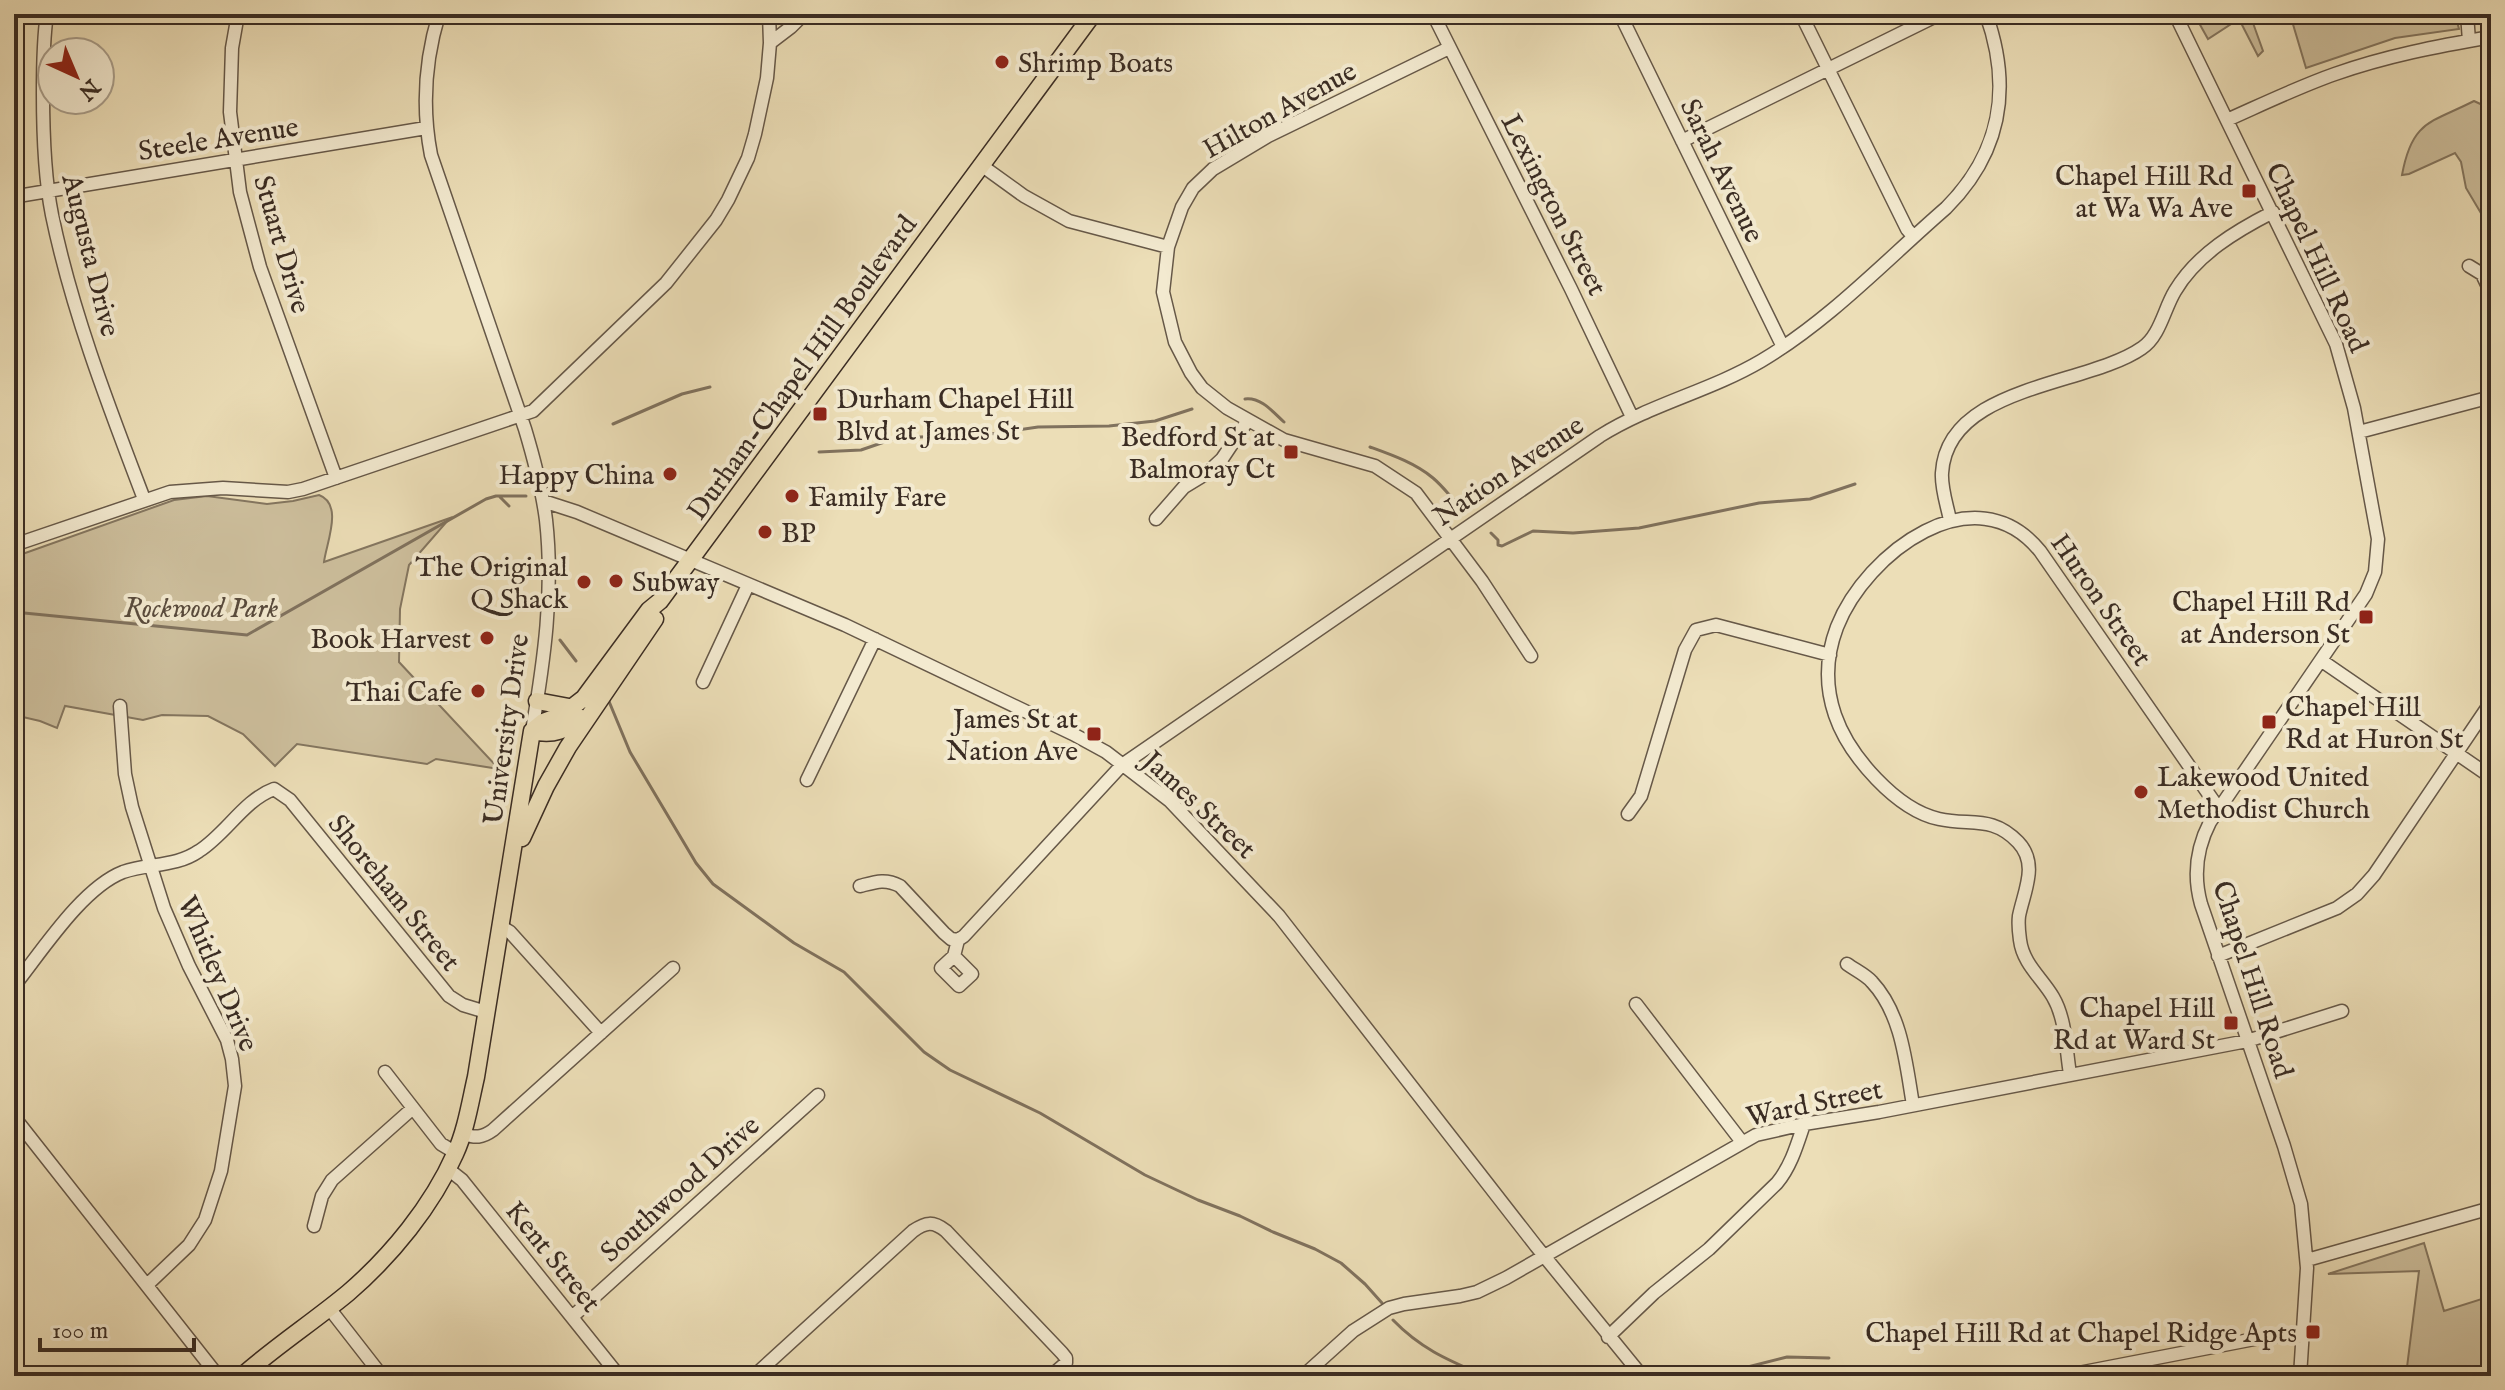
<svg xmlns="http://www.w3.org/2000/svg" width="2505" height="1390" viewBox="0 0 2505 1390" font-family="'IM FELL English',serif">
<rect width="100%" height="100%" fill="#ecdeb7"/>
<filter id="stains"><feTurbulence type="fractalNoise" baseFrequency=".0025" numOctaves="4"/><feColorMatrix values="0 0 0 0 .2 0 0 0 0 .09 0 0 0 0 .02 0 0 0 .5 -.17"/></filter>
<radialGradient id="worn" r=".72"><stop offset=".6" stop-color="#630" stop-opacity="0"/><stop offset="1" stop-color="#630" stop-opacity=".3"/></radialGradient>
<path fill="#cec09e" stroke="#847660" stroke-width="2" d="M2194,14H2266L2253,23L2263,51L2258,56L2239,19L2208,39Z
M2272,14H2342L2343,20L2355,22L2363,14H2407L2413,18L2455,14L2459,29L2395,38L2306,68L2292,21L2283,23Z
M2474,101L2491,109V230L2466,188L2461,162L2455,153L2409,174L2402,175C2412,120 2431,123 2474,101Z
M319,495C344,504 326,544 324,562L450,518L409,565L400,609L399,662L499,769L436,759L427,764L297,744L275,766L243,734L208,716L162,715L143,720L65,706L57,728L40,721L14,715V557L174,500L207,496L267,504L293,501Z
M2424,1243L2444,1311L2491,1296V1376H2391L2388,1368L2407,1367L2419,1271L2328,1274Z"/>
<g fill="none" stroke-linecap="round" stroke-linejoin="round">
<path stroke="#80725e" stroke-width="3" d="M1245,399C1261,397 1273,412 1284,422
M613,424L682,394L710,387
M1370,447C1392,455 1415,463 1433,478C1445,488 1453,501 1465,511
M819,452L861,450L896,438L992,434L1038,427L1109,426L1155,421L1192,409
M500,497L509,506
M1491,533L1498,540V545L1502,546L1533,531L1573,533L1639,528L1759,503L1810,499L1855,484
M14,612L247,635L486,499L496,496H526
M560,640L576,661
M608,699L630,752L696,863L713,884L794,943L844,972L924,1052L950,1070L1040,1113L1145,1175L1198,1200L1240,1216L1273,1232L1315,1249L1341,1263L1365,1284L1382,1303
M1393,1320C1421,1349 1448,1360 1485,1376
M1712,1376L1787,1357L1829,1358"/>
<g stroke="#665848" stroke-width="15">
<path id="minor" d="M47,14C43,40 43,67 43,93C43,133 44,175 52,215C72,312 109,407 144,499
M238,14L232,48L230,112L240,192L260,267L336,478
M439,14C425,60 422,108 431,155L525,429C534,459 542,489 546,520C554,591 544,661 532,731
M1433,14L1571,289L1632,417
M1620,14L1783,347
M1801,14L1907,229L1913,236
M2175,14L2336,344L2354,408L2378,539L2375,572L2366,594L2210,822C2196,849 2193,875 2201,904L2284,1146L2301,1204L2307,1268L2300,1376
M2467,14L2469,41
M770,43L791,27L804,14
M1449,48L1268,136L1213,169L1193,188L1182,207L1168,247L1163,292L1175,342L1191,373L1202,388L1227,408L1284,440L1375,466L1416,493L1482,581L1531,656
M2227,120C2263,104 2298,87 2335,74C2386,56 2438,46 2491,37
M1682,141L1940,14
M981,165L1024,196L1069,221L1168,247
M18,196L426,128
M2469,266L2482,274L2491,293
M2359,432L2491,397
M543,501L577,512L845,625L1073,734L1106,752L1170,801L1279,916L1536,1246L1642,1376
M1156,519L1184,487L1207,473L1222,459L1248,420
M1950,520C1947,505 1941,488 1942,473C1947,385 2088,386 2142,348C2160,336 2164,309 2175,291C2197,254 2236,231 2273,212
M14,545L170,492L223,488L288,492L303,489L533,411L666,283L716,220L728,200L748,158L755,134L767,78L770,43L769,14
M2322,661L2491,777
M703,682L748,585
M120,706L125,774L132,807L164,908L189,966L227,1040L232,1059L235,1086L221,1171L205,1220L189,1245L147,1285
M807,780L875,639
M1628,814L1641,796L1685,650L1696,630L1716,625L1830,655
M860,886C875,882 885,878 900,886L944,933L951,939L958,940
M500,926L510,932L601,1033
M958,940L964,936L1122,765L1600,436C1651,404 1710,391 1761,361C1830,320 1886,260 1946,208C2002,152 2012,87 1986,14
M954,956L972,974L959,986L941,968L954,956L958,940
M2218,956L2337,908L2357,894L2374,875L2491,702
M1847,964C1855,970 1866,975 1872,982C1902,1014 1906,1064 1913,1105
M14,986C42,951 82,888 123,872C149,863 176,867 199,851C226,834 244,800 274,789L290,800L449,996L463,1005L486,1012
M1636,1004L1742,1142
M385,1072L441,1144L456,1153
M2070,1074C2066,1050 2066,1019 2053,997C2042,978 2023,964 2020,940C2019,933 2018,924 2019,916C2024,891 2039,864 2018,842C1992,815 1971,826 1939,819C1897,810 1849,756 1835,715C1825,686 1826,656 1837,627C1866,553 1975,471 2040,551L2219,809
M14,1117L218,1376
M462,1134C476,1138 482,1138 493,1130L673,968
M448,1169L462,1180L619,1376
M314,1226L322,1196L332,1180L413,1108
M2307,1260L2491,1208
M329,1308L382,1376
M572,1317L818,1095
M1608,1337L1654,1293L1709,1249L1777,1183C1791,1166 1797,1145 1804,1124
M754,1376L913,1231C926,1222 933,1221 946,1231L1062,1353L1066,1358V1363L1051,1376
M1303,1376L1353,1331L1389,1308L1404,1304L1460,1296L1477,1292L1506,1278L1756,1135L1804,1124L1879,1112L2247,1041L2342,1011
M2063,1376L2270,1336L2302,1337"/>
</g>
<g stroke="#3a2c23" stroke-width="19">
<path id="major" d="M537,701L569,707
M532,731L543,722L562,715L584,698L649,610L660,601L1093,14
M532,731C555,736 564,730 582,718
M522,838L546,786L568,747L655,619
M242,1376C276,1346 313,1322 348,1293C391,1256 432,1206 455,1154C466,1130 470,1103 476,1077L532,731"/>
</g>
<use href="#minor" stroke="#f3ead0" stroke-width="12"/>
<use href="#major" stroke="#ecdeb7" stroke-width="16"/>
</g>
<g fill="#8f2418" stroke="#f3ead0" stroke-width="3">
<circle cx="1002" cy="62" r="8"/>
<rect x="2241" y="183" width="16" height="16" rx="4"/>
<rect x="812" y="406" width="16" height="16" rx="4"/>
<rect x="1283" y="444" width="16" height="16" rx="4"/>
<circle cx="670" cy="474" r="8"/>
<circle cx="792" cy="496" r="8"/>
<circle cx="765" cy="532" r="8"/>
<circle cx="616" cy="581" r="8"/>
<circle cx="584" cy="582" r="8"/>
<rect x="2358" y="609" width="16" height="16" rx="4"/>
<circle cx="487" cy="638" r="8"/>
<circle cx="478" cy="691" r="8"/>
<rect x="2261" y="714" width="16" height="16" rx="4"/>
<rect x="1086" y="726" width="16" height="16" rx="4"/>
<circle cx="2141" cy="792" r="8"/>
<rect x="2223" y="1015" width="16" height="16" rx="4"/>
<rect x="2305" y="1324" width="16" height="16" rx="4"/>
</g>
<g text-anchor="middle" stroke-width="8" stroke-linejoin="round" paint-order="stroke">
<g font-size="28" fill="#3a2c23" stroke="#f3ead0" text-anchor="end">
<text x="1018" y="72" text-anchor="start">Shrimp Boats</text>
<text x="2233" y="185">Chapel Hill Rd<tspan x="2233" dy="32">at Wa Wa Ave</tspan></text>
<text x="836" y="408" text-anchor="start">Durham Chapel Hill<tspan x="836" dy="32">Blvd at James St</tspan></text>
<text x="1275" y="446">Bedford St at<tspan x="1275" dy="32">Balmoray Ct</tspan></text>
<text x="654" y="484">Happy China</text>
<text x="808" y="506" text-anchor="start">Family Fare</text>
<text x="781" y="542" text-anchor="start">BP</text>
<text x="568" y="576">The Original<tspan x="568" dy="32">Q Shack</tspan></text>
<text x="632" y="591" text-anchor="start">Subway</text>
<text x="2350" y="611">Chapel Hill Rd<tspan x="2350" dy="32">at Anderson St</tspan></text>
<text x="471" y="648">Book Harvest</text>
<text x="462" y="701">Thai Cafe</text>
<text x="2285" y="716" text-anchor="start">Chapel Hill<tspan x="2285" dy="32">Rd at Huron St</tspan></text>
<text x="1078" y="728">James St at<tspan x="1078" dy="32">Nation Ave</tspan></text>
<text x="2157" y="786" text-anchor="start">Lakewood United<tspan x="2157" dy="32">Methodist Church</tspan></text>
<text x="2215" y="1017">Chapel Hill<tspan x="2215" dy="32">Rd at Ward St</tspan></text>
<text x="2297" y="1342">Chapel Hill Rd at Chapel Ridge Apts</text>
</g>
<g font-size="28" fill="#3a2c23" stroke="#f3ead0">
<text transform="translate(1279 109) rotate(-29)" y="10">Hilton Avenue</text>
<text transform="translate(218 138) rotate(-9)" y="10">Steele Avenue</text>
<text transform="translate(1723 170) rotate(64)" y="10">Sarah Avenue</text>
<text transform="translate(1555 204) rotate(63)" y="10">Lexington Street</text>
<text transform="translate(283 244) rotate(74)" y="10">Stuart Drive</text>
<text transform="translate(92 255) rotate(76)" y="10">Augusta Drive</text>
<text transform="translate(2318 257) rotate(65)" y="10">Chapel Hill Road</text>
<text transform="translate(801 367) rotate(-54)" y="10">Durham-Chapel Hill Boulevard</text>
<text transform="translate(1508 470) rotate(-34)" y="10">Nation Avenue</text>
<text transform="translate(2102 599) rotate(55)" y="10">Huron Street</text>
<text transform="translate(505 729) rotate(-82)" y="10">University Drive</text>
<text transform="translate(1200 804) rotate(43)" y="10">James Street</text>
<text transform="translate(395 892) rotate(51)" y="10">Shoreham Street</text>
<text transform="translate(219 973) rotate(67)" y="10">Whitley Drive</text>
<text transform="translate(2254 979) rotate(72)" y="10">Chapel Hill Road</text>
<text transform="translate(1814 1102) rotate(-12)" y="10">Ward Street</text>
<text transform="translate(679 1188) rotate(-42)" y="10">Southwood Drive</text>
<text transform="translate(554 1256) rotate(51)" y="10">Kent Street</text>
</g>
<g font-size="28" font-style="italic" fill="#584a3c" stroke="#f3ead0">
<text x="201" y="617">Rockwood Park</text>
</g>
</g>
<rect width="2505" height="1390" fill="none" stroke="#ecdeb7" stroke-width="48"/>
<rect x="16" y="16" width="2473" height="1358" fill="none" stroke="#3a2c23" stroke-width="4"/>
<rect x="24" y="24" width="2457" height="1342" fill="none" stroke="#3a2c23" stroke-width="2"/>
<g transform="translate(76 76) rotate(136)"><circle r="38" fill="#f3ead0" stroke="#a99e8b" stroke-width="2"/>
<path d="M0-6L14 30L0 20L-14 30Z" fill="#8f2418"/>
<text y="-12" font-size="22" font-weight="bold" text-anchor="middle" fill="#3a2c23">N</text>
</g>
<path d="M40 1338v12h154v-12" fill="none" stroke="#3a2c23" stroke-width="4"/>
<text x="52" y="1338" font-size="24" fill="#3a2c23" stroke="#f3ead0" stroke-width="6" paint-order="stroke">100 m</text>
<rect width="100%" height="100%" filter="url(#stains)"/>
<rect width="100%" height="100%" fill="url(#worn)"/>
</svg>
